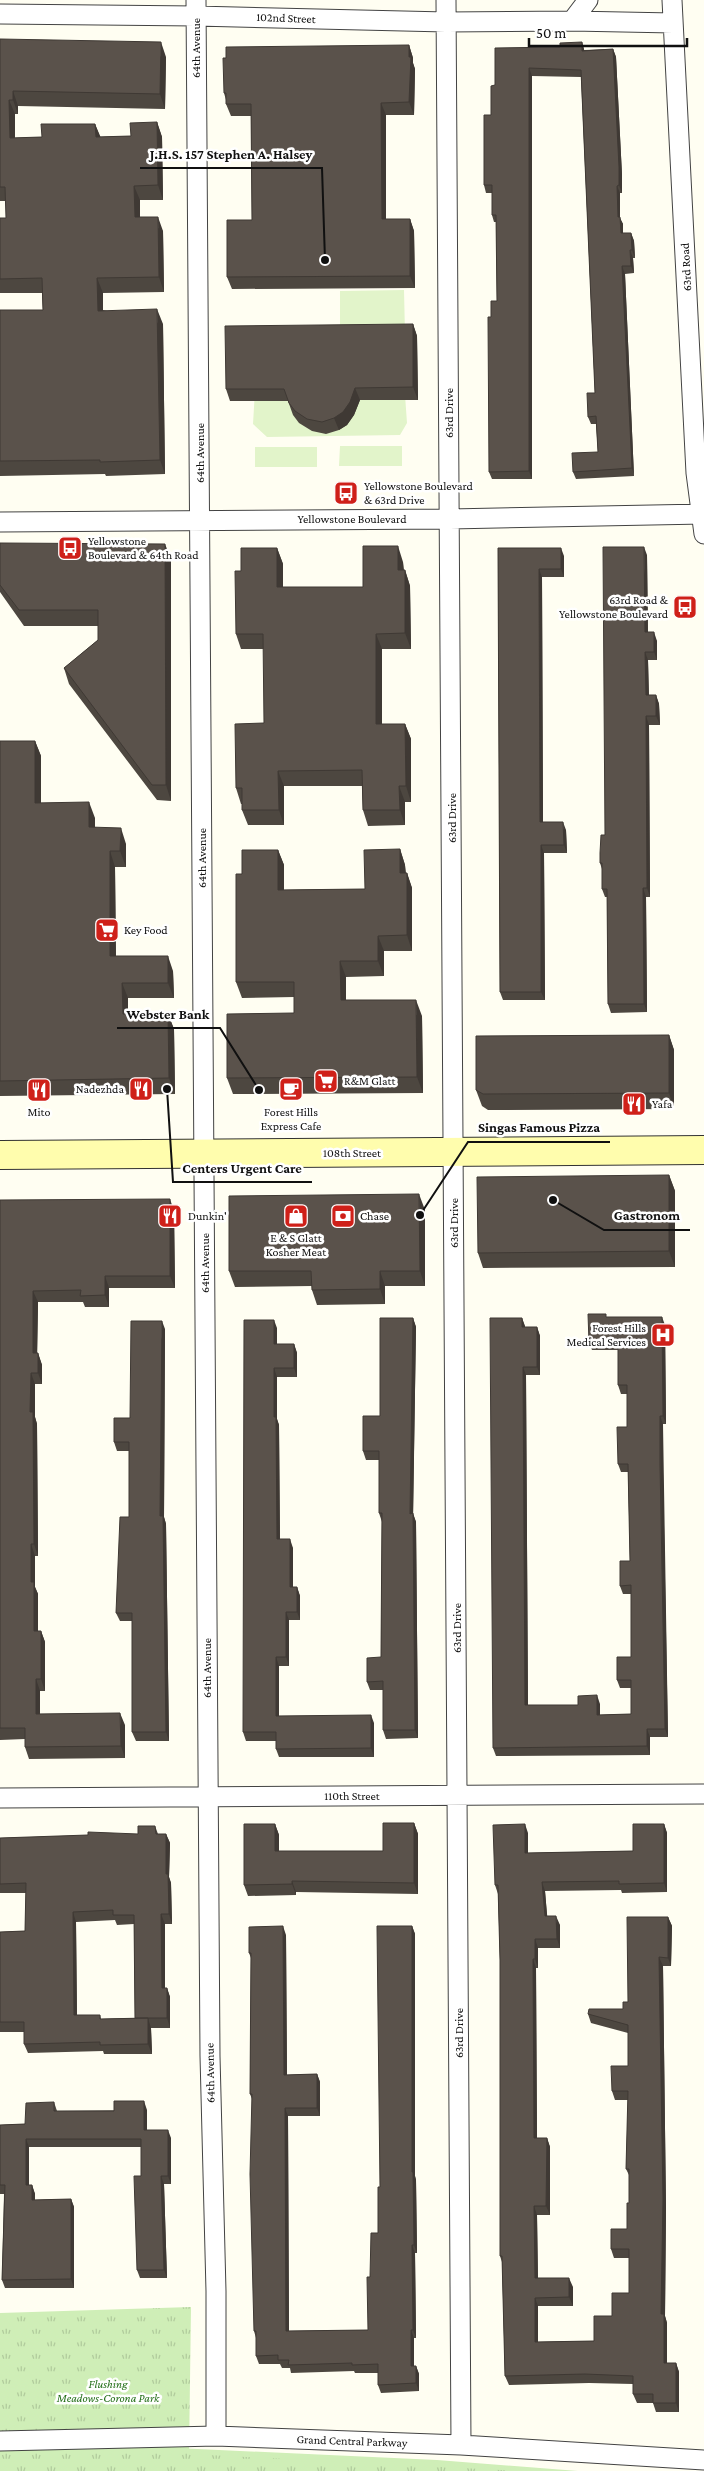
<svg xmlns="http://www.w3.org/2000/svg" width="704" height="2471" viewBox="0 0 704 2471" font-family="'Crimson Pro',serif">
<defs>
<pattern id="park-tufts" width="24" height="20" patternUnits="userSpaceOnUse" patternTransform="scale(1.25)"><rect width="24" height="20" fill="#cfeeb7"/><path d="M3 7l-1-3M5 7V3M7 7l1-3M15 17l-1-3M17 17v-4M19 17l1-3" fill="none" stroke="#b1cb9c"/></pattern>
</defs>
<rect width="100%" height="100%" fill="#fffef2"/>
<path fill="#cfeeb7" d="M176,2448L437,2460L578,2471H120Z"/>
<path fill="url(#park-tufts)" d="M191,2307L189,2454L521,2471H0V2313Z"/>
<path fill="#e2f4ca" d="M404,290L405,334H340V291Z
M255,390L405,395L407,423L400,435L267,437L253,424Z
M340,446H402V466H339Z
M255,447H317V467H255Z"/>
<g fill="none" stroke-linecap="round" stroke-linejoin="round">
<g stroke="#434343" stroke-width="21">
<path id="street" d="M196,0L210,2056L216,2291V2436
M446,0L461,2445
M672,0L696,473L704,534
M0,14L196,16L446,22L572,21L673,23
M572,21L588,0
M0,522L450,519L704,514
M0,1798L704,1794
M0,2441L216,2436L461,2445L704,2460"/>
</g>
<g stroke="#323232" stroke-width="30">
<path id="secondary" d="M0,1155L704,1150"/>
</g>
<use href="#street" stroke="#fff" stroke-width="19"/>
<use href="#secondary" stroke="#fffdad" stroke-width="28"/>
</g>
<path fill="#4d4740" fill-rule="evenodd" d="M0,39L166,57L165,109L18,106V114H15V138L42,137L95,124L100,137L131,136L157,122L162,137L163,200H140V217L163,231L164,292L103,293V310L163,324L165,474L106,476L105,474L0,476V310H43L42,293H0V218H6V201H0Z
M582,42L584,50L613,49L616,57L622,175V193H620V218L623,224V233H631L634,241L635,258H633L634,273L625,274L634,476L576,479L573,472L598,452L596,424H591L588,417L595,393L581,77L532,76V479H492L489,472L491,317L497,301L496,222H494L492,215V193H486L484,185L491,115L495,85L560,47Z
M409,45L413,58V63L415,69L414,115H386V219H410L414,231L415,288L232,289L227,277L252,220L251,116H231L226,104V100L224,93Z
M413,324L417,336L418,400H360L354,415L347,425L339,430L326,434L312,431L299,423L293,415L288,401H230L226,389Z
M0,543L171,559V801L157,800L69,684L64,668L98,640V626H24L0,592Z
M277,548L283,564V587H363L403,562L404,570H405L410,586L411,649H382V724H405L411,739V802H405V825L368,826L363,810L362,786H284V825H248L242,810V804H241L236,788L264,723V649H241L236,634Z
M498,548L564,556V577H542L543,822L566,830L567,853H544L545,1000H503L500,992Z
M647,555L648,632L657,641V660H648L649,695H656L659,704L660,725H649L650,897H646L647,1012L611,1013L608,1004L607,897H605L602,889V869L600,863L605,835Z
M0,741H35L41,756V803L95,818V827L126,844V867H115L116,956L173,971L174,998H128V1014H168L174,1029L175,1094L0,1096Z
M400,849L405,865L406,873H407L412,888V951H384V976L346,977V1000L422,1016L423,1093L233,1094L227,1078L294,1013V997L242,998L236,982L242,874L278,850L284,865V890L365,889Z
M669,1035L674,1050V1109L488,1110L482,1106L476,1090Z
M669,1175L675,1191V1267L483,1268L478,1253Z
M0,1200L174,1211L175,1288H109V1307H85L83,1302H38L37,1353H38L42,1365V1384H35V1417L37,1424L38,1556H35V1587L38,1594V1631H41L45,1642V1691H40V1714L125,1725V1758L29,1759L25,1747V1739L0,1740Z
M425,1210V1286H385V1304L317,1305L312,1290V1286L235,1287L229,1271Z
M607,1317L665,1325L666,1424H663V1472L668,1737H650V1755L496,1756L493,1748L522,1318L525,1327H537L540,1336V1375H526L528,1705H578L600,1704V1715L631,1714V1688H620L617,1680L631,1657V1594H623L620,1586L630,1561L628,1472H621L618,1464L627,1427V1394H621L618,1385V1350H592L589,1342Z
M413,1318L416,1327L413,1514L416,1522L418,1738L386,1739L383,1730V1690H370L367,1682L381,1657L382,1522L379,1513V1460H366L363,1451L380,1416Z
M277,1328V1344H294L297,1353V1377H277V1419L279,1425L280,1539L293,1548V1587H297L300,1596V1620H289V1666H279V1716L374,1723V1757H279L276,1749V1741H246L243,1732Z
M165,1329L164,1517L166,1524L169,1741H136L132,1732V1621H120L116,1613L129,1517V1451H117L114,1442L130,1418Z
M414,1823L418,1834V1894L296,1892V1895L248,1896L244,1885L275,1824L279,1835V1851H383Z
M664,1824L667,1833V1892L622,1893L621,1890L545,1891L547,1916L560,1925V1948H538V1968H536L537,2138H547L550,2147V2215H537L538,2278L573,2287V2306H538V2342L594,2341L612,2316L629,2293V2258H614L611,2249L627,2229L629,2203V2175L626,2169L628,2100H615L612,2091L628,2066V2033L591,2023L588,2014L623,2009L628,2002L668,1917L672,1926L671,1966H663L666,2208L665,2316L667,2323V2363H676L679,2372V2412H656L653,2403H637L633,2394V2384L589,2383L509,2385L505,2376L502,2262L500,2256V1960L498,1894L495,1885L528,1833V1853L633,1851Z
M155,1826L158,1834H166L170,1843L169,1877L171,1883L172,1924H165V1988H167L170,1997V2028H151L152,2054H104L103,2051L28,2053L24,2044V2032H0V1932L25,1931L26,1893H0V1838L138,1834ZM115,1920L117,1925L134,1924L135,2018L101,2019L100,2015H77L76,1922Z
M412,1926L415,1934V2176L416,2180L417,2253H415L416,2338H414V2366H416L419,2374V2391L381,2393L378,2385V2373H355L354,2371L291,2373L290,2368H282L280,2364H259L256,2356V2338L254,2331L252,2099L250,2094L251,1958L249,1953L286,1935L287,2075L317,2074L320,2082V2116H288L289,2331L368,2330L370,2277L378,2233L380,2187Z
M54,2102L57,2111L147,2110V2130L171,2138V2184H164L167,2278H140L137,2270L141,2176V2147H29V2185H32L35,2194V2200L71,2199L74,2207V2288H5L2,2280L4,2194H0V2125L25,2124Z"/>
<path fill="#3f3934" d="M161,42L166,57L165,109L160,94Z
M582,42L584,49L585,58L582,51Z
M409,45L413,58V63L415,69L414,115L409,102Z
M613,49L616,57L622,175V193L619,185Z
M529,68L532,76V479L529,471Z
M13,91L18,106V114L13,100Z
M9,100L15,114V152L10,138Z
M381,103L386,115V231L382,219Z
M157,122L162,137L163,200L158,185Z
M95,124L101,138L96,137Z
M134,186L140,200V232L135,217Z
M617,186L620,193V218L623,224V241L621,233L618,217Z
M158,217L163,231L164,292L159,277Z
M410,219L414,231L415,288L410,276Z
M631,233L634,241L635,258L632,250Z
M630,250L633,258L634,273L631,266Z
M622,266L625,274L634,476L632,468Z
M97,278L103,293V325L98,311Z
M157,309L163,324L165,474L160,460Z
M413,324L417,336L418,400L413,387Z
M355,388L360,400L354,415L347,425L339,430L334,418Z
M165,544L171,559V801L166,785Z
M398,546L403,562L404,586L398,570Z
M644,547L647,555L648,641L645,632Z
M277,548L283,564V603L277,587Z
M561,548L564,556V577L561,569Z
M539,569L542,577L543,830L540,822Z
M405,570L410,586L411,649L405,633Z
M654,632L657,641V660L654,652Z
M376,634L382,649V739L376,724Z
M645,652L648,660L649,704L646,695Z
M656,695L659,704L660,725L656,716Z
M646,716L649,725L650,897L647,888Z
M405,724L411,739V802L406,786Z
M35,741L41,756V818L35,803Z
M278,771L284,786V825L279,810Z
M399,786L405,802V825L400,810Z
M89,802L95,818V843L89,827Z
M563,822L566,830L567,853L564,845Z
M121,828L126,844V867L120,851Z
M541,845L544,853L545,1000L541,992Z
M400,849L405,865L406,889L400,873Z
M278,850L284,865V906L278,890Z
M110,851L115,867L116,971L110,956Z
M407,873L412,888V951L407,935Z
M643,888L646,897L647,1012L644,1004Z
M378,936L384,951V976L378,961Z
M168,956L173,971L174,998L168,983Z
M340,961L346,977V1016L341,1000Z
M122,983L128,998V1030L123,1014Z
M416,1000L422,1016L423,1093L417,1077Z
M168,1014L174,1029L175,1094L169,1078Z
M669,1035L674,1050V1109L669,1093Z
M669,1175L675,1191V1267L669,1251Z
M419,1194L425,1210V1286L420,1271Z
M170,1199L174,1211L175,1288L170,1276Z
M380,1271L385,1286V1304L380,1289Z
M105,1276L109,1288V1307L105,1295Z
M33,1291L38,1302L37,1365L33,1353Z
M662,1317L665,1325L666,1424L663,1416Z
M413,1318L416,1327L413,1522L410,1514Z
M522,1318L525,1326V1336L522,1327Z
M274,1320L277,1328V1353L274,1344Z
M162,1321L165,1329L164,1517L166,1524L169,1741L166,1732L160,1516Z
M537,1327L540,1336V1375L537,1367Z
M294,1344L297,1353V1377L294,1368Z
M38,1353L42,1365V1384L38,1373Z
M523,1367L526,1375L528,1713L525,1705Z
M274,1368L277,1377V1419L279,1425L280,1548L277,1539L274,1417Z
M31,1373L35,1384V1417L37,1424L38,1556L34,1544L30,1412Z
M660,1416L663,1424L668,1737L665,1729Z
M413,1513L416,1522L418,1738L415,1730Z
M290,1539L293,1548V1596L290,1587Z
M31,1544L35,1556V1587L38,1594V1642L34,1631L31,1582Z
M297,1587L300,1596V1620L297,1612Z
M286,1612L289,1620V1666L286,1657Z
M41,1631L45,1642V1691L41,1679Z
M276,1657L279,1666V1724L276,1716Z
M36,1679L40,1691V1726L36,1714Z
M597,1695L600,1704V1723L597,1715Z
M120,1713L125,1725V1758L121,1746Z
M371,1715L374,1723V1757L371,1748Z
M647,1729L650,1737V1755L647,1746Z
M414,1823L418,1834V1894L414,1883Z
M275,1824L279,1835V1862L275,1851Z
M525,1824L528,1833V1862L525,1853Z
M664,1824L667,1833V1892L664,1883Z
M166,1834L170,1843L169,1877L171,1883L172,1924L169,1914L166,1874Z
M292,1881L296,1892V1895L292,1884Z
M542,1882L545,1891L548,1925L545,1916Z
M73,1912L76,1922L77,2025L74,2015Z
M161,1914L165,1924V1997L162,1988Z
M556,1916L560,1925V1948L557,1939Z
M668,1917L672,1926L671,1966L668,1958Z
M283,1926L286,1935L287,2083L284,2075Z
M412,1926L415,1934V2176L416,2180L417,2253L414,2245L412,2172Z
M535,1939L538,1948V1968L535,1959Z
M659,1957L663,1966L666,2208L665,2316L667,2323V2372L664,2363L661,2314Z
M533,1959L536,1968L537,2147L534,2138Z
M167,1988L170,1997V2028L167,2018Z
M148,2018L151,2028L152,2054L148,2044Z
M317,2074L320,2082V2116L317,2108Z
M144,2101L147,2110V2138L144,2130Z
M285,2108L288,2116L289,2339L286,2331Z
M168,2130L171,2138V2184L168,2176Z
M547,2138L550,2147V2215L546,2206Z
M26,2139L29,2147V2194L26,2185Z
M161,2176L164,2184L167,2278L164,2270Z
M32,2185L35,2194V2209L32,2200Z
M71,2199L74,2207V2288L71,2279Z
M534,2206L537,2215L538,2286L535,2278Z
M412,2245L415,2253L416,2338L413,2330Z
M569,2278L573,2287V2306L569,2297Z
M535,2298L538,2306V2351L535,2342Z
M411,2330L414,2338V2374L411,2366Z
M676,2363L679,2372V2412L676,2403Z
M416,2366L419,2374V2391L416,2383Z"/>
<path fill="#5a524b" stroke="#3f3934" d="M0,39L161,42L160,94L13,91V100H9L10,138L42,137L41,124H95L96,137L131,136L130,123L157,122L158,185L134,186L135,217H158L159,277L97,278L98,311L157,309L160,460L100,462V460L0,461V310H43L42,278L0,279V218H6L5,187H0Z
M582,42V51L613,49L619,167V185L617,186L618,217H620L621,233H631L632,250H630L631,266H622L632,468L573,472L572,453L598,452L596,416L588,417L587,393H595L581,70L529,68V471L489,472L488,317H491V301H497L496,215H492V185H484V115H491V86L495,85V48L560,47V43Z
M409,45V57H411L409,102L381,103L382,219H410V276L227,277V220H252L251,104H226V93H224L223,58H226V47Z
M413,324V387L355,388L350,402L343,412L334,418L322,422L307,419L295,411L289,403L284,389H226L225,326Z
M0,543L165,544L166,785H152L64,668L98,640V610H19L0,585Z
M363,546H398V570H405V633L376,634V724H405L406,786H399L400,810H363L362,770L278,771L279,810H242V788H236L235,724L264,723L263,634H236L235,571H241V548H277V587H363Z
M603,547H644L645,632H654V652H645L646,695H656V716H646L647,888H643L644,1004H608L607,889H602V863H600V853L601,835H605Z
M498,548H561V569H539L540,822H563L564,845H541V992H500Z
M0,741H35V803L89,802V827L121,828L120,851H110V956H168V983H122L123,1014H168L169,1078L0,1081Z
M400,849V873H407V935L378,936V961H340L341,1000H416L417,1077L227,1078V1014L294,1013V982H236V874H242V850H278V890L365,889L364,850Z
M669,1035V1093L483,1094L476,1090V1036Z
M669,1175V1251L478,1253L477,1177Z
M419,1194L420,1271H380V1289L312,1290L311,1271H229V1196Z
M170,1199V1276H105V1295L80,1296L81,1290L33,1291V1353H38V1373H31L30,1412H33L34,1544H31V1582H34V1631H41V1679H36V1714L120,1713L121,1746L25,1747V1728H0V1200Z
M588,1314H606V1317H662L663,1416H660V1463L665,1729H647V1746L493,1748L490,1318H522V1327H537V1367H523L525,1705H578V1696L597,1695V1715L631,1714V1680H617V1657H631V1585L620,1586V1561H630L628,1464H618L617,1427H627V1385H618V1342H589Z
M380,1318H413L410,1514L413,1513L415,1730H383V1681L367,1682V1658L381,1657L382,1513H379V1451H363V1416H380Z
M244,1320H274V1344H294V1368H274V1417H276L277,1539H290V1587H297V1612H286V1657H276V1716L371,1715V1748L276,1749V1732H243Z
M131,1321H162L160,1516H163L166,1732H132V1613H116L120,1517H129V1442H114V1418H130Z
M383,1823H414V1883L292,1881V1884L244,1885V1824H275V1851H383Z
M525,1824V1853L633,1851V1824H664V1883L619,1884V1881L542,1882L545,1916H556L557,1939H535V1959H533L534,2138H547L546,2206H534L535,2278H569V2297L535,2298V2342L594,2341V2316H612V2293H629V2249H611V2229H627V2203H629V2169H626L628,2091H612L611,2066H628V2025L588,2014L589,2009H623V2002H628L627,1917H668V1958L659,1957L663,2199L661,2314H664V2363H676V2403H653V2394H633V2376L585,2374L505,2376L502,2256H500V1960L498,1885H495L493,1825Z
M138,1826H155L156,1834H166V1874H168L169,1914H161L162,1988H167V2018H135L134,1915H113V1910L73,1912L74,2015H100V2019L148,2018V2044L100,2045V2042L24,2044V2022H0V1932L25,1931L26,1883L0,1884V1838L88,1835V1832L138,1834Z
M283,1926L284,2075L317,2074V2108H285L286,2331L368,2330L367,2277H370L371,2233H378V2187H380L377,1926H412V2172H413L414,2245H412L413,2330H411V2366H416V2383L378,2385V2364L352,2365V2363L288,2365L289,2360H278V2355L256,2356V2331H254L250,2174L252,2094H250L251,1953H249V1927Z
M114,2101H144V2130H168V2176H161L164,2270H137L134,2176H141V2139H26V2185H32V2200L71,2199V2279L2,2280L5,2185H0V2125L25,2124L26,2103L54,2102V2111H114Z"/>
<defs>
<g id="bus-square" transform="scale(1.25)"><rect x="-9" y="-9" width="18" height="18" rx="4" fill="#cf2019" stroke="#fff"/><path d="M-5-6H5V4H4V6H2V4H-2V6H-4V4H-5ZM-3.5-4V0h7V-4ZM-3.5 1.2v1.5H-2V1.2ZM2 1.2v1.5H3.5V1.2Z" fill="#fff"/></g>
<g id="supermarket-square" transform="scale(1.25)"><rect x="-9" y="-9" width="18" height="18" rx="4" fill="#cf2019" stroke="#fff"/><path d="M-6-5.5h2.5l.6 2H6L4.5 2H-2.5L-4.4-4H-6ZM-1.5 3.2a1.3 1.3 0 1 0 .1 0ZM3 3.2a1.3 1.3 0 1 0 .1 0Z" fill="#fff"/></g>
<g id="restaurant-square" transform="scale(1.25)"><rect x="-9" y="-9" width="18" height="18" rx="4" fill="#cf2019" stroke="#fff"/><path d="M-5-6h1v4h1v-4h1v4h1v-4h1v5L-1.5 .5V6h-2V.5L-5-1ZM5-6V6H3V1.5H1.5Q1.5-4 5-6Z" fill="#fff"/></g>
<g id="cafe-square" transform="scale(1.25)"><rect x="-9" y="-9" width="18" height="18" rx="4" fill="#cf2019" stroke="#fff"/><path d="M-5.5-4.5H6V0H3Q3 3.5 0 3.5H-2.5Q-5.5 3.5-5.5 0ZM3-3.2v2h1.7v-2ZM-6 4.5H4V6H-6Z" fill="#fff"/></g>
<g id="shop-square" transform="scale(1.25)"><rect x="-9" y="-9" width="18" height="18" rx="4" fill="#cf2019" stroke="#fff"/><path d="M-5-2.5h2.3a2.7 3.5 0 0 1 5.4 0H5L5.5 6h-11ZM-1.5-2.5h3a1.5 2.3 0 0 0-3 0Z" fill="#fff"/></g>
<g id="bank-square" transform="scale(1.25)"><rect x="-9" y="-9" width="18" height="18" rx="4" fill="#cf2019" stroke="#fff"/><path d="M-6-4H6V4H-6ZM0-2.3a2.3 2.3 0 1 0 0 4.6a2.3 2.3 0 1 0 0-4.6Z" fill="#fff"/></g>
<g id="hospital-square" transform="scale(1.25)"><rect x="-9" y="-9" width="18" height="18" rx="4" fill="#cf2019" stroke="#fff"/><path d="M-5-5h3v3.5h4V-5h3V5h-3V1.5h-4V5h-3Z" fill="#fff"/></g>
</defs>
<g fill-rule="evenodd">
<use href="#bus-square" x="346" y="493"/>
<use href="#bus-square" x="70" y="548"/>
<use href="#bus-square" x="685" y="607"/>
<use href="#supermarket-square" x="107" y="930"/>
<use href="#supermarket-square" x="326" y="1081"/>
<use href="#restaurant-square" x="141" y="1089"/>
<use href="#cafe-square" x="291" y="1089"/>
<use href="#restaurant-square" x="39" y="1090"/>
<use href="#restaurant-square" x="634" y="1104"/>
<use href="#restaurant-square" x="170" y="1216"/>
<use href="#shop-square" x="296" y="1216"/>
<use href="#bank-square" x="343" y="1216"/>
<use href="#hospital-square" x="663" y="1335"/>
</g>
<g text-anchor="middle" stroke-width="5" stroke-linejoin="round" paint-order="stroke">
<g font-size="12" fill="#101010" stroke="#fff">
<text transform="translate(286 18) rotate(2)" y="4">102nd Street</text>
<text transform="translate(196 48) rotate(-90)" y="4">64th Avenue</text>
<text transform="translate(686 267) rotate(-93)" y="4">63rd Road</text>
<text transform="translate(449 413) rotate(-90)" y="4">63rd Drive</text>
<text transform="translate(200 453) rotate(-90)" y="4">64th Avenue</text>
<text x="352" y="523">Yellowstone Boulevard</text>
<text transform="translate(452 818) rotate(-90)" y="4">63rd Drive</text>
<text transform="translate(202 858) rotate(-90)" y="4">64th Avenue</text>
<text x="352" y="1157">108th Street</text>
<text transform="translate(454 1223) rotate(-90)" y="4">63rd Drive</text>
<text transform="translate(205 1263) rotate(-90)" y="4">64th Avenue</text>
<text transform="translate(457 1628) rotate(-90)" y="4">63rd Drive</text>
<text transform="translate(207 1668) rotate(-90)" y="4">64th Avenue</text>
<text x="352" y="1800">110th Street</text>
<text transform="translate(459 2033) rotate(-90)" y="4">63rd Drive</text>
<text transform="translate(210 2073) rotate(-91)" y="4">64th Avenue</text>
<text transform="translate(352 2441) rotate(2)" y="4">Grand Central Parkway</text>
</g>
<g font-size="12" fill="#101010" stroke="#fff" text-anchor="start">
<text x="364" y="490">Yellowstone Boulevard<tspan x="364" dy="14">&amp; 63rd Drive</tspan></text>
<text x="88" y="545">Yellowstone<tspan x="88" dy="14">Boulevard &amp; 64th Road</tspan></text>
<text x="668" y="604" text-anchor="end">63rd Road &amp;<tspan x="668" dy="14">Yellowstone Boulevard</tspan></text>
<text x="124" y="934">Key Food</text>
<text x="344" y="1085">R&amp;M Glatt</text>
<text x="124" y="1093" text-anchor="end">Nadezhda</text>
<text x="652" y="1108">Yafa</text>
<text x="39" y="1116" text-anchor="middle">Mito</text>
<text x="291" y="1116" text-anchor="middle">Forest Hills<tspan x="291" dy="14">Express Cafe</tspan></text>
<text x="188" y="1220">Dunkin'</text>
<text x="360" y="1220">Chase</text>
<text x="296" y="1242" text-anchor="middle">E &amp; S Glatt<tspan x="296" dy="14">Kosher Meat</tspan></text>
<text x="646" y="1332" text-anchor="end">Forest Hills<tspan x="646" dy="14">Medical Services</tspan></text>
</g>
<g font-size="12" font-style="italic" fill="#236f18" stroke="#fff">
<text x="108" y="2388">Flushing<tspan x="108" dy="14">Meadows-Corona Park</tspan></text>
</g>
</g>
<path fill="none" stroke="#101010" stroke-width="2" d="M325 260L322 168H140M259 1090L220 1028H117M420 1215L468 1142H610M167 1089L173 1182H312M553 1200L604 1230H690"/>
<g fill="#101010" stroke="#fff" stroke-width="2">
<circle cx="325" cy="260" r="5"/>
<circle cx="259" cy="1090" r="5"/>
<circle cx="420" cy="1215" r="5"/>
<circle cx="167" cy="1089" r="5"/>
<circle cx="553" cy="1200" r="5"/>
</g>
<g font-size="14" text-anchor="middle" font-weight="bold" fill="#101010" stroke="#fff" stroke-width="5" stroke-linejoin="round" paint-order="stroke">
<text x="231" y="159">J.H.S. 157 Stephen A. Halsey</text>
<text x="168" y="1019">Webster Bank</text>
<text x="539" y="1132">Singas Famous Pizza</text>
<text x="242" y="1173">Centers Urgent Care</text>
<text x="647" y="1220">Gastronom</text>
</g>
<path d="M529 38v8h158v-8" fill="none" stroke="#101010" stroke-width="2.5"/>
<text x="536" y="38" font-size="15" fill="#101010" stroke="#ffffff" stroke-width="4" paint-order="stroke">50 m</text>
</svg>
